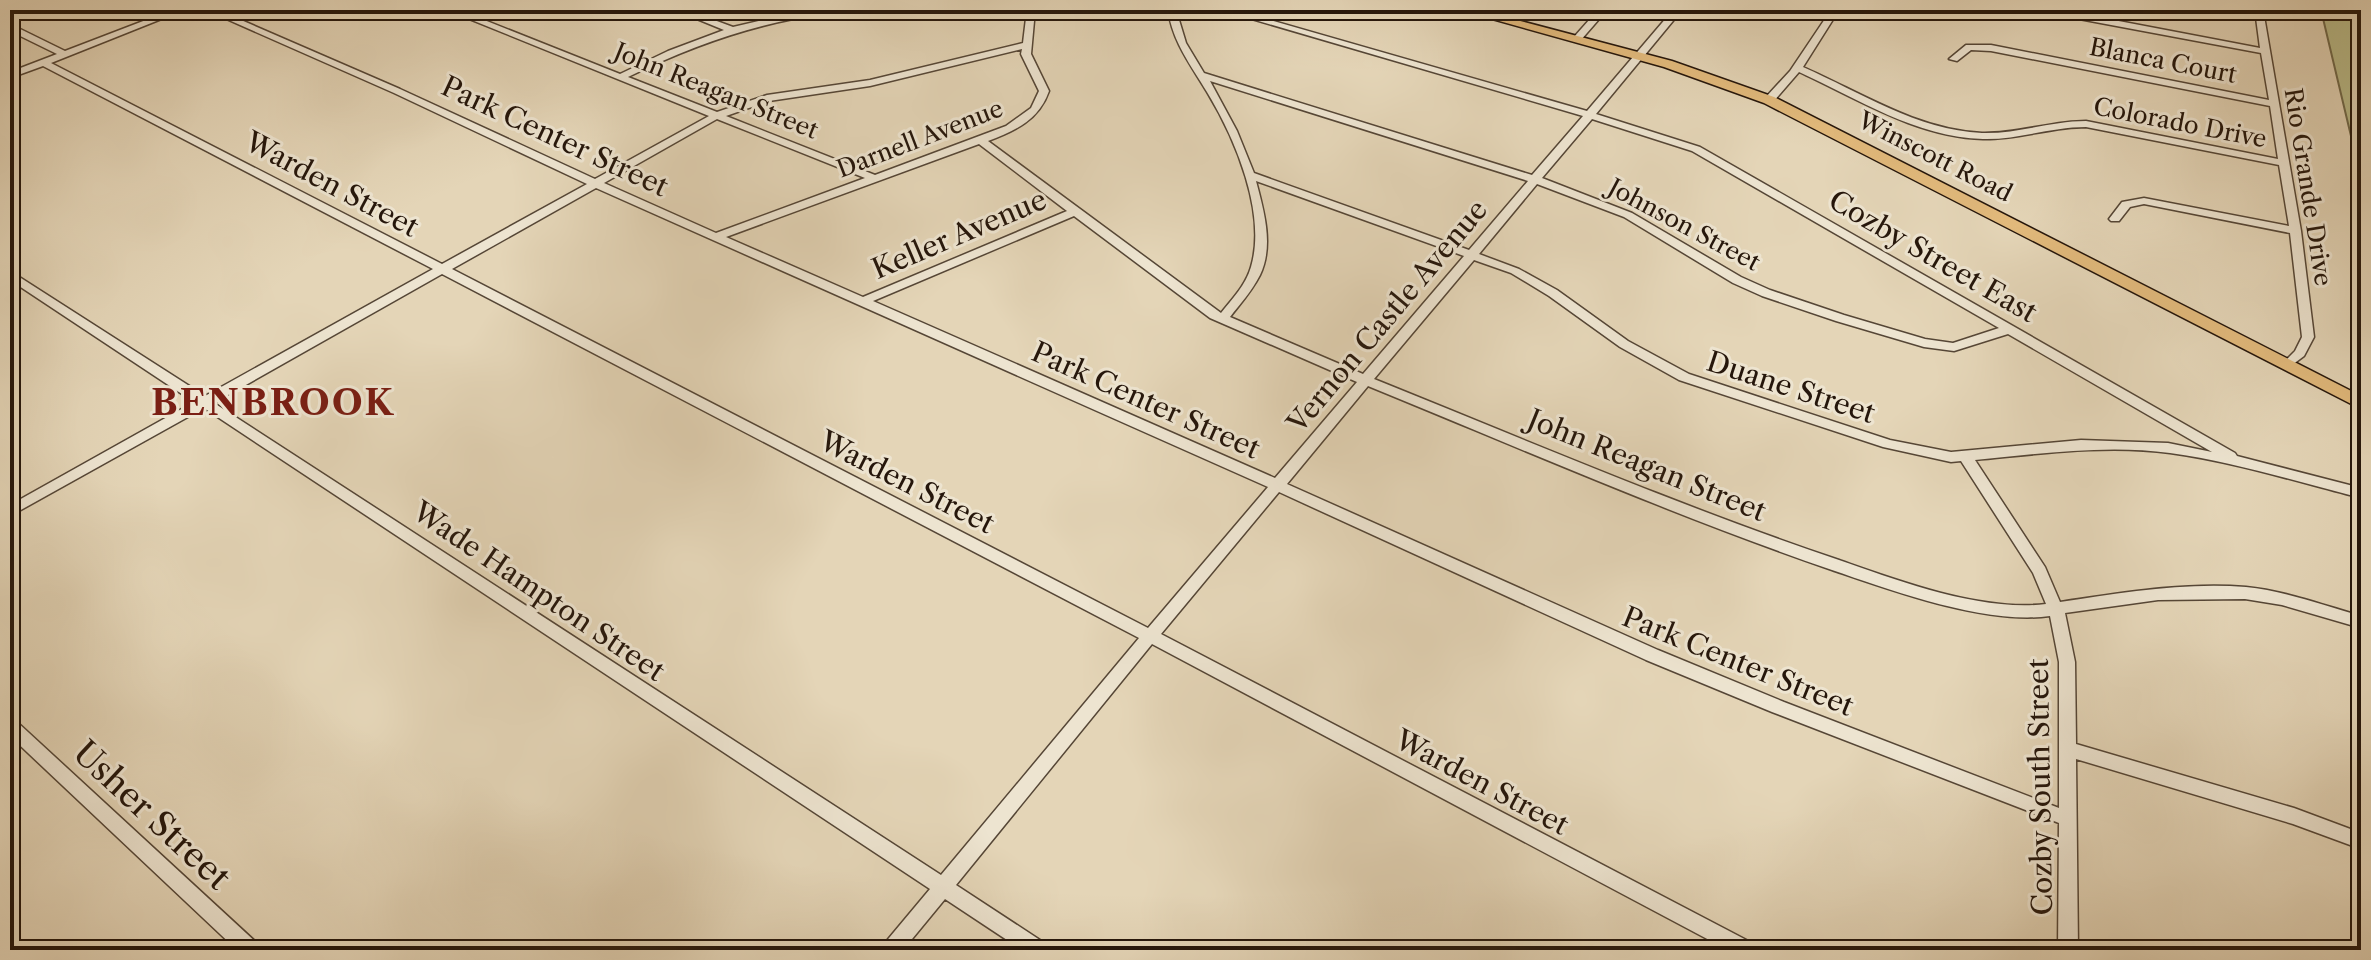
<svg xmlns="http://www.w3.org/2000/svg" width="2371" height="960" viewBox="0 0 2371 960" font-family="'Libre Caslon Text',serif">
<rect width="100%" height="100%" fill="#e4d5b7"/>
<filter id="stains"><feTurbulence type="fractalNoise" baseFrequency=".0025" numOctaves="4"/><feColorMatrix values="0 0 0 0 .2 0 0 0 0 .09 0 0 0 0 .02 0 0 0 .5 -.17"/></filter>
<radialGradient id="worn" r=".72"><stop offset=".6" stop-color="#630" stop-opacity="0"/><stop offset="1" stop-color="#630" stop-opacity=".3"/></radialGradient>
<path fill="#babc8a" stroke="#70694a" stroke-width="2" d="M2321,10H2361V178Z"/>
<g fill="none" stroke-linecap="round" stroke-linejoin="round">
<g stroke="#554636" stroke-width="3">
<path id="minor" d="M172,10H184L51,63L442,264L587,184L394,93L206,10H218L400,89L595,179L709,116L447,10H459L620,74L668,51L724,30L675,10H687L733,27L802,11L834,10L830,13C758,22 693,45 628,77L717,112L767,95L870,80L1023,43L1027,10H1035L1031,54L1049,91C1039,120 1015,131 988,141L1221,313C1232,299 1246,285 1251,267C1267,213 1235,138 1207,92C1191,65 1173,43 1168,10H1176L1186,43L1204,73L1532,175L1583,116L1221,10H1235L1587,111L1673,10H1682L1596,114L1700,147L2235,453L2237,456L2361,488V498C2298,482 2235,462 2170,453C2106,444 2039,454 1975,460L2045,567L2060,602C2121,593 2184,582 2246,587C2285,591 2323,605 2361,616V628L2282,605L2245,599L2158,600L2065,613L2075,662L2076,744L2294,808L2361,833V849L2293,824L2076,759L2078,950H2058L2059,823L1772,712L1646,660L1279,492L1161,634L1754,944L1757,950H1728L1152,644L956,885L1046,944L1049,950H1022L945,899L903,950H881L884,944L930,889L204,408L10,516V505L194,402L10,280V271L205,396L433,269L43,66L10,78V72L57,54L10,31V24L65,51ZM1022,49L1021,54L1039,91L1031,108L1006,126L875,175L726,116L769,101L870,86ZM1210,81L1528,181L1469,250L1254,173L1237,131ZM717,119L865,178L716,233L604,183ZM1592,119L1692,151L1999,328L1953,343L1925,339L1844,315L1770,290L1741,277L1632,213L1542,178ZM979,144L1067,211L863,297L726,237ZM1256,181L1464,256L1363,374L1230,317C1240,304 1252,291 1260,275C1274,246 1264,211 1256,181ZM1537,184L1624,217L1733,283L1762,296L1836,321L1924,347L1954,351L2008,334L2212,452L2168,443L2081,440L1951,452L1890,440L1689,374L1628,341L1557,290L1519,269L1479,254ZM596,188L1268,487L1148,628L452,269ZM1074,216L1210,318L1357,382L1275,478L873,301ZM1474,260L1511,273L1549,296L1620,347L1679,380L1883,447L1951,462L1961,461L2033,573L2046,604C1982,612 1899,581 1839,560C1682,507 1528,441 1374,379ZM442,274L1139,638L941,875L214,403ZM1368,386C1522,449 1675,516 1832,570C1893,591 1986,625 2050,616L2059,662V808L1784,702L1658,650L1287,484Z
M1598,10H1607L1580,41H1574V37Z
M1831,10H1839L1803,67C1860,92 1917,130 1982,133C2017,134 2051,121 2086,121L2278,159L2270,106L1991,51L1971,50L1957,61L1949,59L1966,45H1991L2269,100L2261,53L2047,13L2043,10H2061L2260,48L2255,10H2263L2301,231L2314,337L2304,356L2288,368L2282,364L2295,351L2302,337L2290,233L2144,204L2130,207L2119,221H2111L2109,219L2122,202L2144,198L2289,226L2279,165L2086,127C2051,127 2017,140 1983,139C1916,137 1858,99 1799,72L1773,102H1765V98L1790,71Z
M10,719L16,721L258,944L261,950H237L10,736Z"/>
</g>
<g stroke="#25160b" stroke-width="3">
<path id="major" d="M1460,10H1479L1672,61L1774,97L2361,396V409L1764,103L1664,67Z"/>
</g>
<use href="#minor" fill="#ede4d0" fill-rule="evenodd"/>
<use href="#major" fill="#e2ba7c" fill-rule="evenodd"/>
</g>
<g text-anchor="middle" stroke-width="6" stroke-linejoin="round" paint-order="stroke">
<g font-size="24" fill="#25160b" stroke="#ede4d0">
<text transform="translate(2163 61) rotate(11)" y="8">Blanca Court</text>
<text transform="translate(716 91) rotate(22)" y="8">John Reagan Street</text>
<text transform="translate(2180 123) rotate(11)" y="8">Colorado Drive</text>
<text transform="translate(920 139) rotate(-21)" y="8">Darnell Avenue</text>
<text transform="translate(1935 157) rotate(27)" y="8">Winscott Road</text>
<text transform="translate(2308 187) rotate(81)" y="8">Rio Grande Drive</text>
<text transform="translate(1684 225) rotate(28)" y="8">Johnson Street</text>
</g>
<g font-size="28" fill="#25160b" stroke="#ede4d0">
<text transform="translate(555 136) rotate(25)" y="10">Park Center Street</text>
<text transform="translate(332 184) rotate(28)" y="10">Warden Street</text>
<text transform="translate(959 234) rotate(-23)" y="10">Keller Avenue</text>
<text transform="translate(1933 256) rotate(30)" y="10">Cozby Street East</text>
<text transform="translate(1387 316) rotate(-50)" y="10">Vernon Castle Avenue</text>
<text transform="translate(1791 387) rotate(18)" y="10">Duane Street</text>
<text transform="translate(1146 400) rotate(24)" y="10">Park Center Street</text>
<text transform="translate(1647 465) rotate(22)" y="10">John Reagan Street</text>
<text transform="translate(907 482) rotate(27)" y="10">Warden Street</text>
<text transform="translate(539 591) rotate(34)" y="10">Wade Hampton Street</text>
<text transform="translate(1738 661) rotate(22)" y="10">Park Center Street</text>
<text transform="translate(1482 782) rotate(28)" y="10">Warden Street</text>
<text transform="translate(2040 787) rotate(-91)" y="10">Cozby South Street</text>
</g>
<g font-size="34" fill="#25160b" stroke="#ede4d0">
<text transform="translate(152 815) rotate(43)" y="12">Usher Street</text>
</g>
<g font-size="36" font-weight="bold" letter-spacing="2" fill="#7a1f14" stroke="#ede4d0">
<text x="273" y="415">BENBROOK</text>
</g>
</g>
<rect width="2371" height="960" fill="none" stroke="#e4d5b7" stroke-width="40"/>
<rect x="12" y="12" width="2347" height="936" fill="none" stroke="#25160b" stroke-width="4"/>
<rect x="20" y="20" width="2331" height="920" fill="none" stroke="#25160b" stroke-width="2"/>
<rect width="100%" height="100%" filter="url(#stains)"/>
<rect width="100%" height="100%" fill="url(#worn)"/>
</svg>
